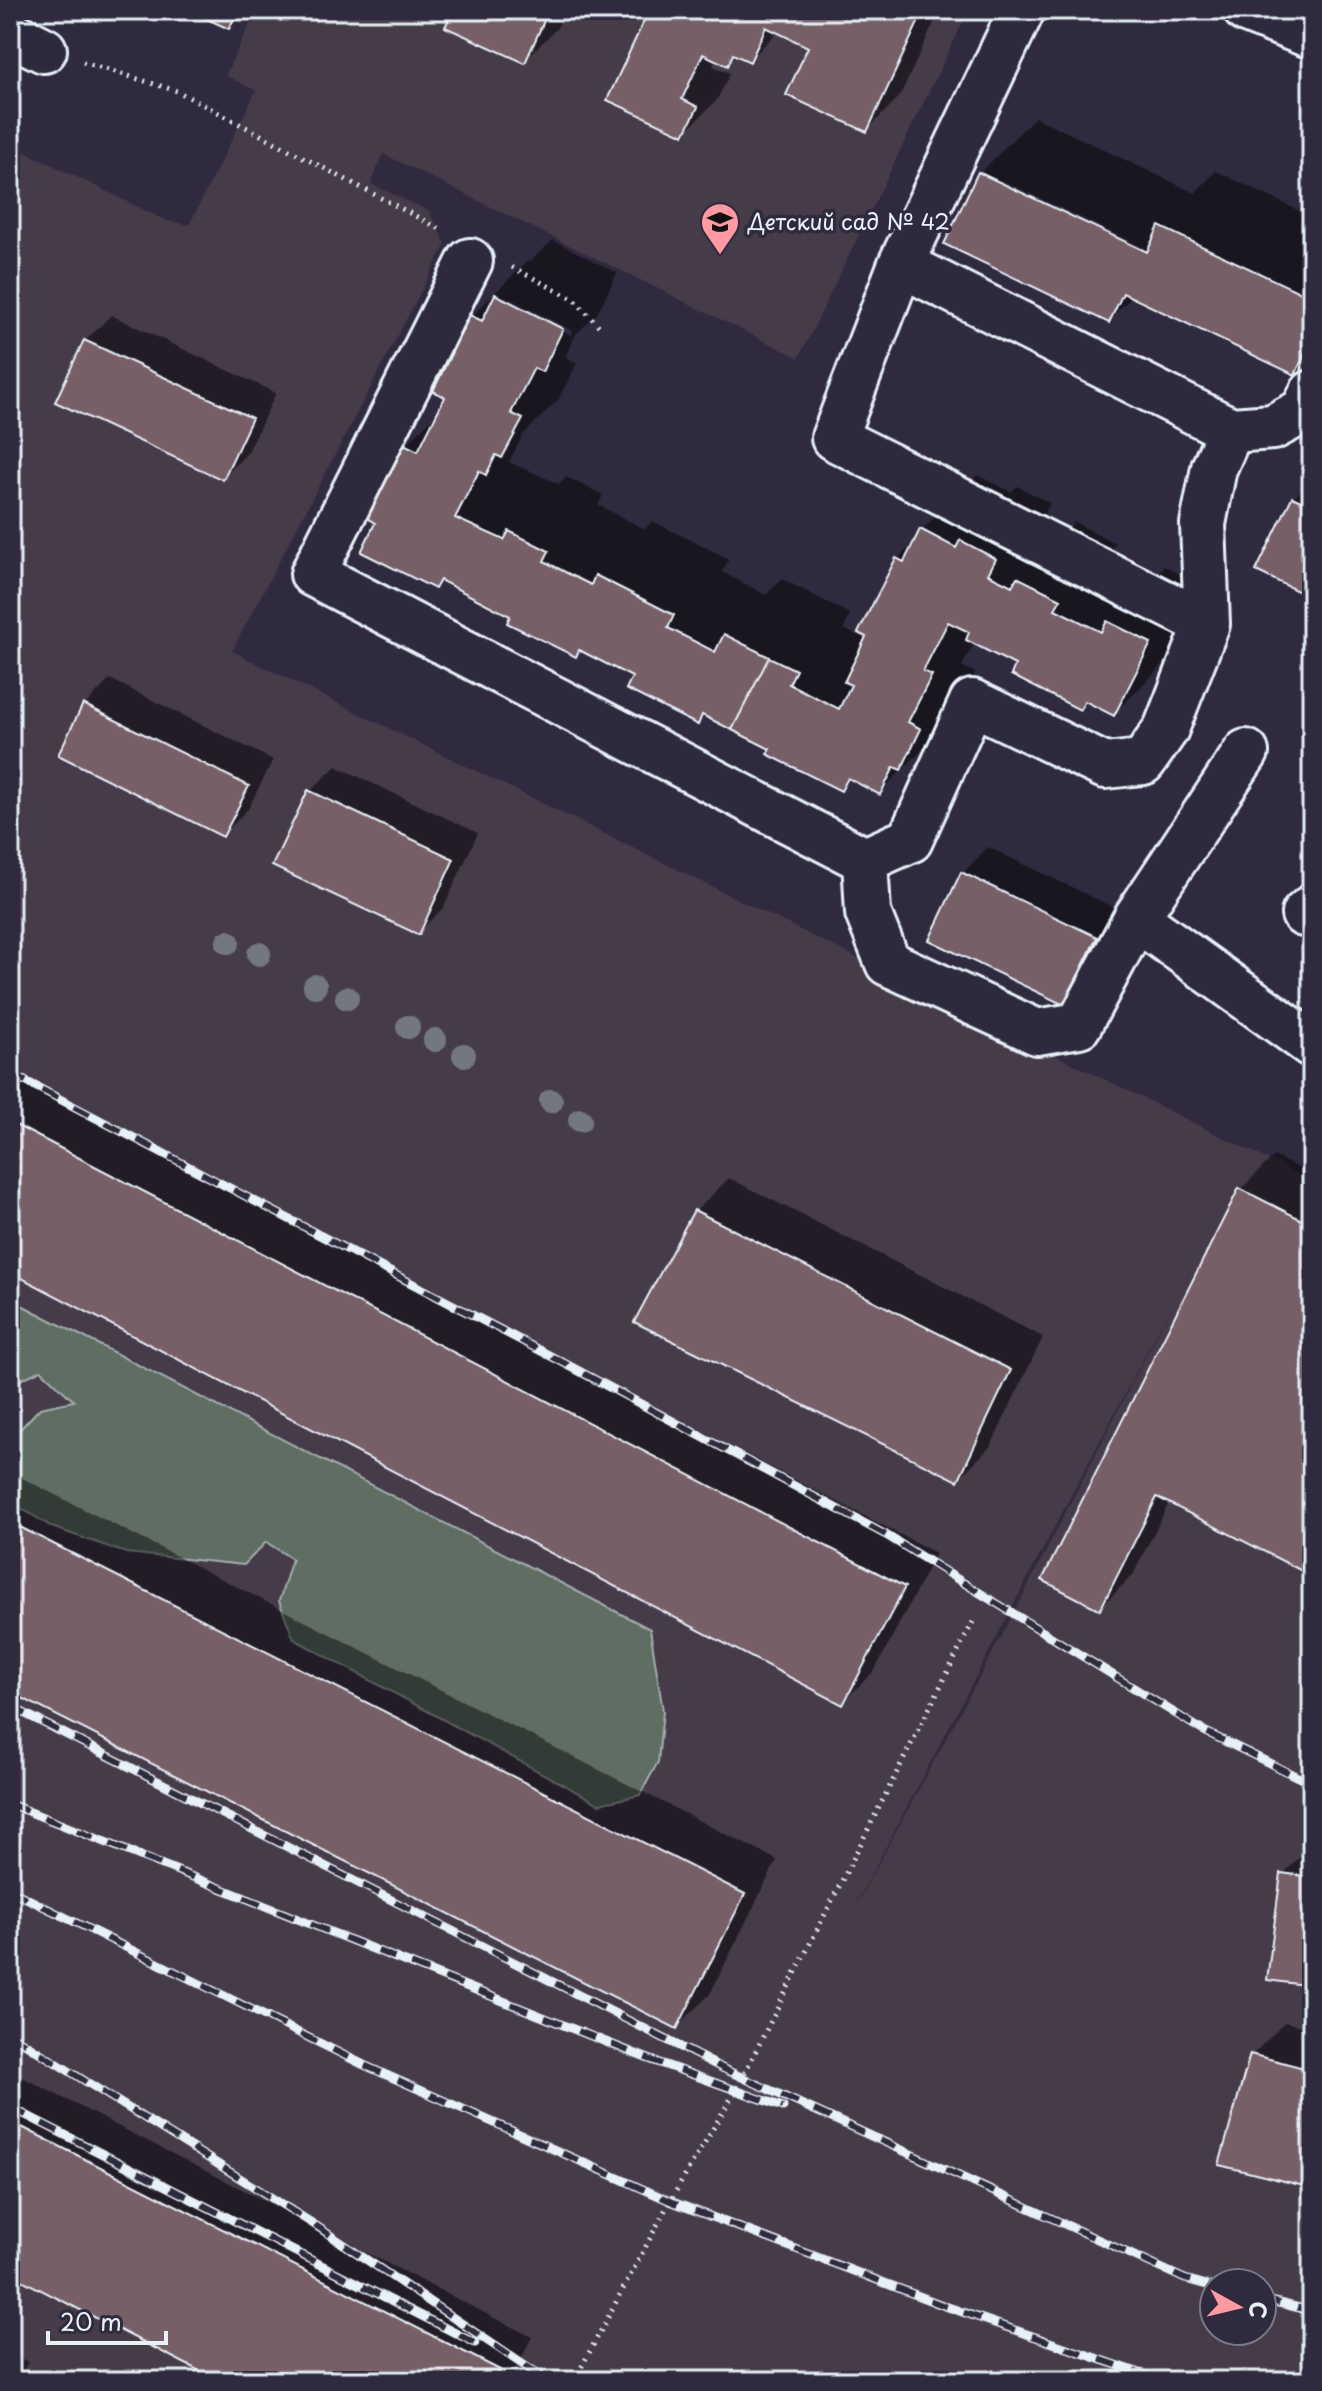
<svg xmlns="http://www.w3.org/2000/svg" width="1322" height="2391" viewBox="0 0 1322 2391" font-family="'Playpen Sans',sans-serif">
<rect width="100%" height="100%" fill="#2f2a3d"/>
<filter id="ink" filterUnits="userSpaceOnUse"><feTurbulence type="fractalNoise" baseFrequency=".0125" numOctaves="2"/><feDisplacementMap in="SourceGraphic" scale="16" xChannelSelector="R" yChannelSelector="G"/><feConvolveMatrix kernelMatrix="1 2 1 2 8 2 1 2 1" color-interpolation-filters="sRGB"/></filter>
<g filter="url(#ink)">
<path fill="#453a4a" fill-rule="evenodd" d="M257,10H969L799,358L383,154L371,184L429,211L446,244L232,651L1312,1181V2381H10V144L167,221L189,225L256,91L225,75ZM1177,1295L1014,1613L857,1903V1902ZM1214,2283H1262V2331H1214Z"/>
<path fill="#5f6d63" stroke="#a4afae" stroke-width="2" d="M10,1299L650,1629L663,1711L658,1762L640,1795L599,1804L294,1639L279,1601L292,1559L266,1542L244,1565L126,1553L52,1527L10,1501V1440L40,1408L74,1401L41,1370L12,1384L10,1383Z"/>
<path fill="#0007" fill-rule="evenodd" d="M192,10H245L228,27Z
M455,10H566L557,28L524,61Z
M651,10H940L900,96L867,130L811,46L778,31L750,60L737,54L727,64L716,59L713,66L730,73L717,100L684,133Z
M1035,117L1195,193L1216,171L1312,217V355L1295,373L1133,296L1108,320L947,243L980,173ZM1001,180L1157,254L1155,258L1001,184Z
M553,240L617,273L597,314L576,334L565,357L577,363L558,400L523,435L509,462L559,484L566,477L603,495L598,505L623,518L645,529L652,521L729,559L722,572L766,595L782,579L850,614L844,629L867,640L869,636L861,632L898,559L917,539L921,531L977,475L1011,492L1017,486L1050,503L1042,518L1067,530L1074,522L1115,543L1109,553L1155,576L1164,566L1205,587L1170,658L1114,713L1088,700L1080,708L1018,664L975,642L962,666L975,673L956,712L935,737L880,792L852,778L841,789L772,748L705,715L697,723L634,676L582,649L576,655L513,615L442,579L435,587L378,522L406,445L440,411L448,396L472,316L527,261L530,262ZM504,296L573,331L571,335L504,301Z
M111,315L276,393L248,452L223,478L85,341Z
M1312,479V596L1294,498Z
M110,679L273,760L248,809L223,835L85,705Z
M336,766L478,833L444,907L418,933L310,791Z
M988,847L1121,911L1090,977L1064,1002L932,939L963,873Z
M10,1072L936,1553L875,1670L842,1703L10,1270Z
M1274,1156L1312,1175V1573L1170,1501L1133,1575L1100,1608L1044,1579L1241,1189Z
M729,1178L1043,1337L991,1446L958,1479L696,1211Z
M10,1472L777,1860L710,1994L677,2027L10,1690Z
M1312,1845V1984L1283,1874Z
M1285,2022L1312,2029V2186L1252,2055Z
M10,2071L532,2337L510,2381H224L10,2272Z
M10,2353L28,2362L18,2381H10Z"/>
<path fill="#775f67" stroke="#e8f1f8" stroke-width="2" d="M187,10H238L229,29Z
M453,10H549L525,63L445,27Z
M649,10H924L867,132L786,95L808,47L766,27L750,62L733,54L728,66L703,54L682,99L698,107L684,135L607,100Z
M978,172L1147,252L1159,226L1312,298V339L1295,375L1123,293L1109,323L944,244Z
M495,294L563,329L542,372L534,368L511,413L523,419L502,458L496,455L486,475L479,471L455,518L504,540L509,531L549,551L544,561L567,573L591,585L595,575L674,615L668,628L715,652L724,634L769,657L732,730L702,715L698,725L626,689L632,677L579,650L576,657L507,623L510,616L440,580L435,589L361,552L375,523L367,518L404,444L418,451L445,397L433,391L470,315L482,321Z
M84,340L252,418L223,480L55,402Z
M1292,497L1312,506V598L1256,571Z
M920,529L956,548L960,540L996,559L988,574L1012,586L1017,577L1061,599L1055,609L1101,632L1107,621L1151,643L1114,716L1085,701L1080,710L1011,675L1015,665L966,640L969,632L948,622L923,671L932,675L908,722L921,729L901,770L894,767L880,795L848,778L841,791L767,754L770,749L732,730L769,657L796,670L789,684L839,709L851,685L844,682L866,637L858,633L896,558L904,562Z
M83,704L249,786L223,837L58,755Z
M308,790L454,859L419,935L272,866Z
M961,872L1097,937L1064,1005L929,940Z
M10,1122L905,1587L843,1705L10,1272Z
M1239,1188L1312,1225V1576L1157,1497L1100,1610L1042,1580Z
M694,1210L1011,1370L958,1481L634,1322Z
M10,1522L745,1894L677,2029L10,1692Z
M1281,1873L1312,1877V1986L1267,1980Z
M1250,2054L1312,2070V2188L1219,2165Z
M10,2121L500,2370L495,2381H219L10,2274Z"/>
<g fill="none" stroke-linecap="round" stroke-linejoin="round">
<g stroke="#e8f1f8" stroke-width="50">
<path id="minor" d="M1022,10L901,264L834,438L1207,624
M1246,10L1312,36
M10,33L44,50
M470,261L313,574L865,860L910,840L972,702L1105,766L1143,762L1166,729L1207,624L1203,524L1214,468L1231,430L1273,427L1303,411L1312,393
M901,264L1231,430
M865,860L868,913L888,963L1037,1032L1079,1025L1136,918L1246,752
M1304,914L1312,907
M1136,918L1312,1045"/>
</g>
<path stroke="#e8f1f8" stroke-width="5" stroke-dasharray="2 6" stroke-linecap="butt" d="M83,62L177,91L442,230
M512,267L575,300L599,326
M574,2381L670,2201L736,2090L973,1622"/>
<use href="#minor" stroke="#2f2a3d" stroke-width="44"/>
<g stroke="#e8f1f8" stroke-width="9">
<path id="rail" d="M10,1073L564,1363L886,1535L1202,1730L1312,1784
M10,1706L724,2069L1185,2279L1214,2287
M10,1804L646,2058L783,2107
M10,1890L364,2065L670,2201L945,2306L1163,2381
M10,2034L315,2225L543,2378
M10,2107L475,2343
M1262,2299L1312,2311"/>
</g>
<use href="#rail" stroke="#2f2a3d" stroke-width="6" stroke-dasharray="18" stroke-linecap="butt"/>
</g>
<g fill="#73777f">
<circle cx="228" cy="942" r="12"/>
<circle cx="259" cy="954" r="12"/>
<circle cx="315" cy="986" r="12"/>
<circle cx="347" cy="998" r="12"/>
<circle cx="408" cy="1027" r="12"/>
<circle cx="435" cy="1040" r="12"/>
<circle cx="464" cy="1055" r="12"/>
<circle cx="551" cy="1101" r="12"/>
<circle cx="580" cy="1120" r="12"/>
</g>
</g>
<defs>
<g id="school-pin" transform="scale(2)"><path d="M0 17L-7.5 6A9.5 9.5 0 1 1 7.5 6Z" fill="#ff9aa2" stroke="#2f2a3d"/><path d="M0-5L7-2L0 1L-7-2ZM-4 1L0 2.5L4 1V4Q0 6-4 4Z" fill="#111"/></g>
</defs>
<g fill-rule="evenodd">
<use href="#school-pin" x="720" y="222"/>
</g>
<g text-anchor="middle" stroke-width="7" stroke-linejoin="round" paint-order="stroke">
<g font-size="22" fill="#e8f1f8" stroke="#2f2a3d" text-anchor="start">
<text x="748" y="230">Детский сад № 42</text>
</g>
</g>
<rect width="1322" height="2391" fill="none" stroke="#2f2a3d" stroke-width="40"/>
<rect x="20" y="20" width="1282" height="2351" fill="none" stroke="#e8f1f8" stroke-width="3" filter="url(#ink)"/>
<g transform="translate(1238 2307) rotate(98)"><circle r="38" fill="#2f2a3d" stroke="#797a88" stroke-width="2"/>
<path d="M0-6L14 30L0 20L-14 30Z" fill="#ff9aa2"/>
<text y="-12" font-size="22" font-weight="bold" text-anchor="middle" fill="#e8f1f8">С</text>
</g>
<path d="M48 2331v12h118v-12" fill="none" stroke="#e8f1f8" stroke-width="4"/>
<text x="60" y="2331" font-size="24" fill="#e8f1f8" stroke="#2f2a3d" stroke-width="6" paint-order="stroke">20 m</text>
</svg>
